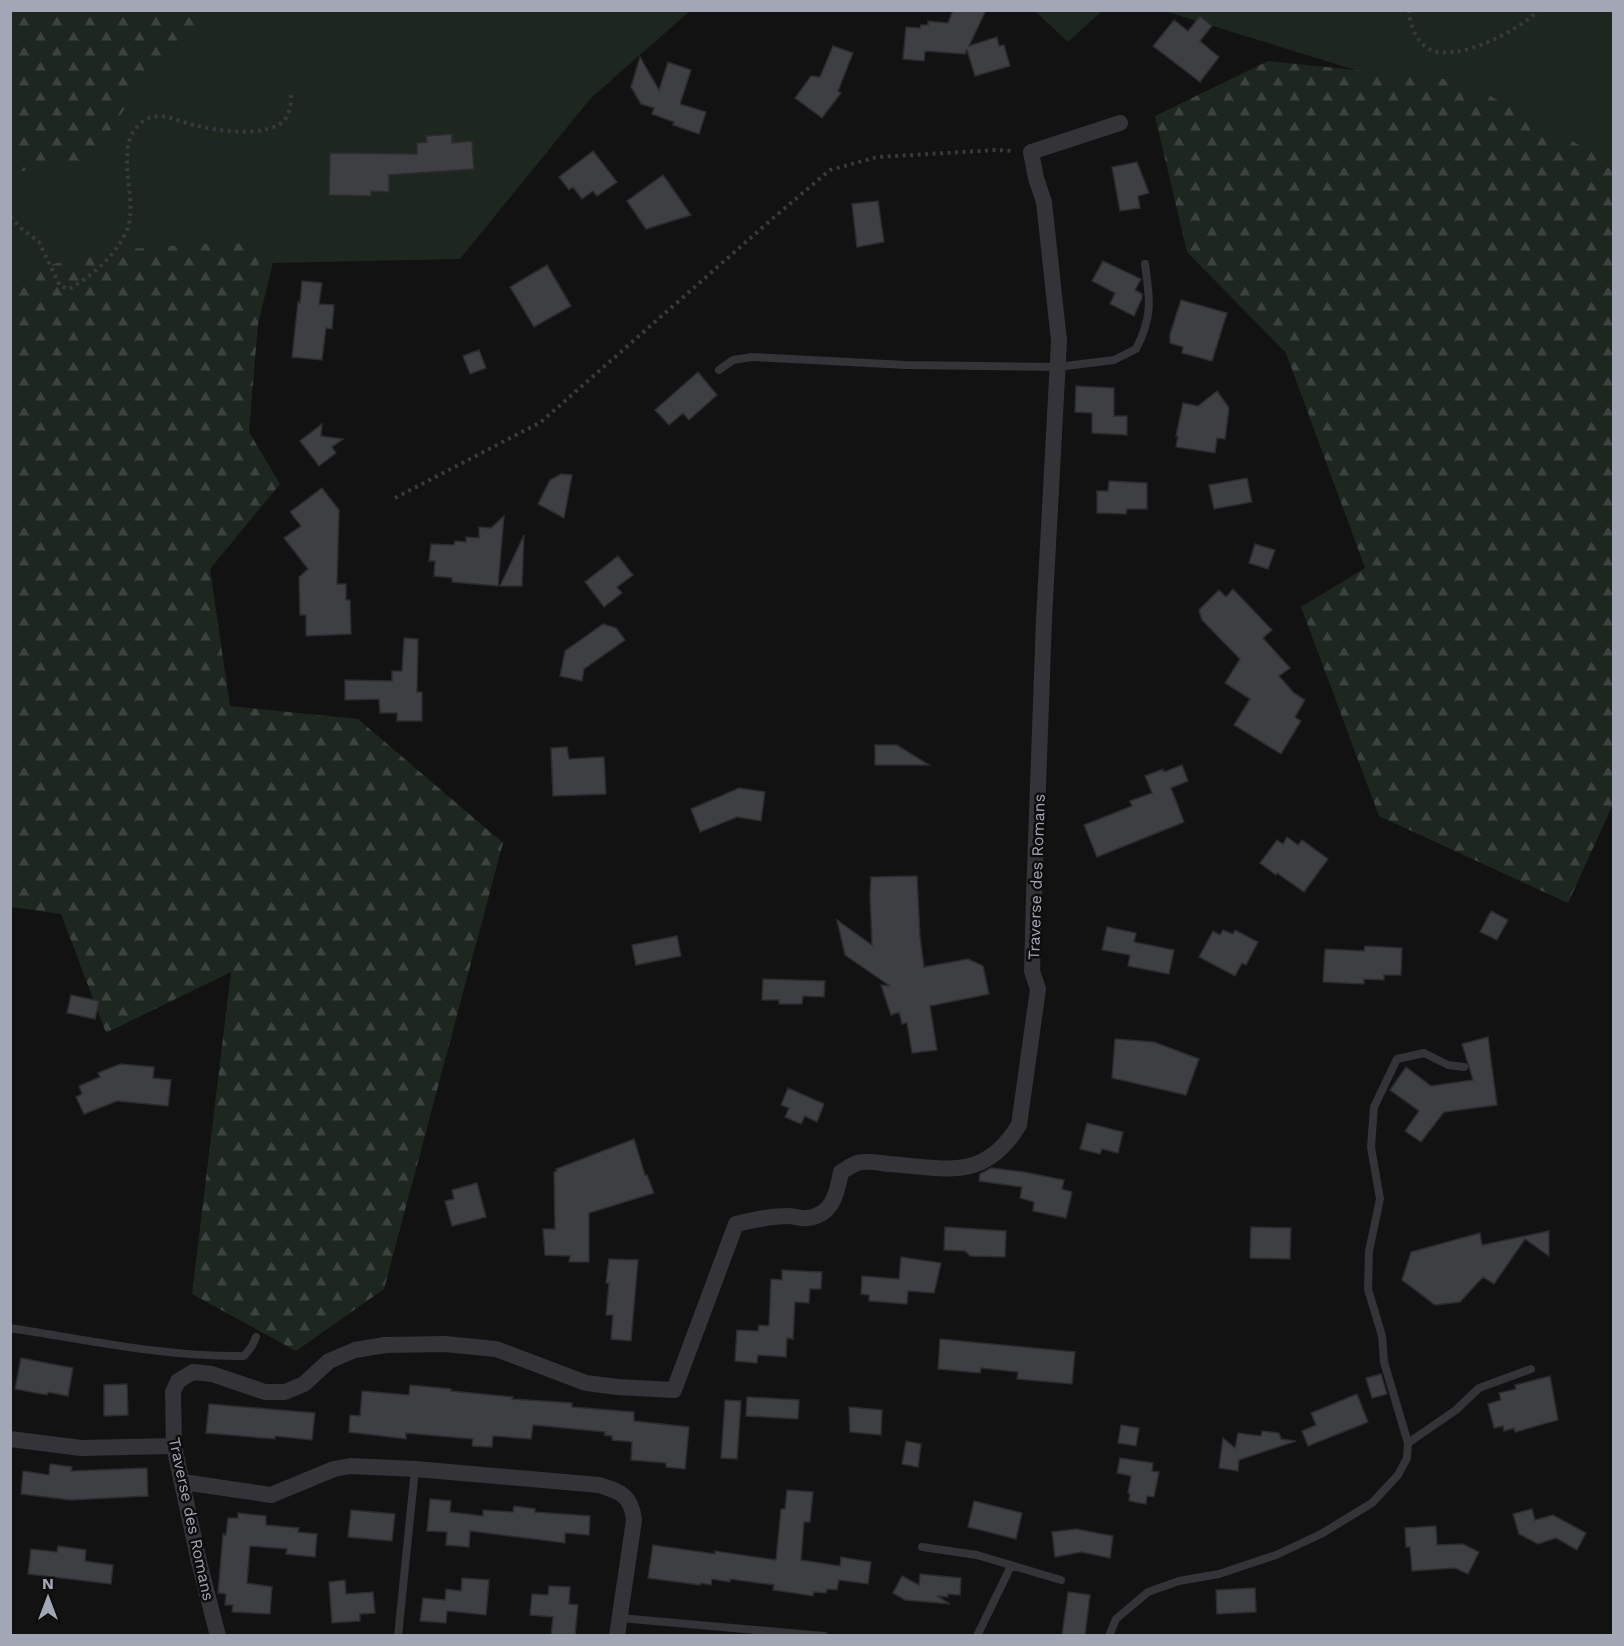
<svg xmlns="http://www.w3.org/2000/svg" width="1624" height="1646" viewBox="0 0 1624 1646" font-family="'Work Sans',sans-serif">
<defs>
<pattern id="forest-firs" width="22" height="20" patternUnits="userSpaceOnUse" patternTransform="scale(1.5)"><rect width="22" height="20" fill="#1e2620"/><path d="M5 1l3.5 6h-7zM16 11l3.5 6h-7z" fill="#3c423e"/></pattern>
</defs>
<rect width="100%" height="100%" fill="#121213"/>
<path fill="#1e2620" d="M11,11H690L591,98L460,259L273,263L257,328L11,723Z
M1035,11H1102L1068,42Z
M1164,11H1613V199L1355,70Z"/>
<path fill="url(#forest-firs)" d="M11,10H219V11L140,86L91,159L11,173Z
M1268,61L1463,81L1590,151L1613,171V804L1568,903L1379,816L1301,607L1365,568L1286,353L1187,252L1155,116Z
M259,243L258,324L249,432L280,484L210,569L230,706L358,719L503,843L384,1289L296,1351L192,1294L231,972L106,1033L61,914L11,907V289L36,268L114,250L199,244Z"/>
<path fill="#3e3f43" stroke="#2c2c2f" stroke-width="1.5" d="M953,10H986L969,46L997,37L999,46L1004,45L1010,66L975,76L967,50L965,54L925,51L924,61L903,59L906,27L920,28L921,25H928V21L948,23Z
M1200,16L1212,26L1200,41L1219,57L1200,82L1153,46L1174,20L1188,31Z
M833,46L853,53L838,91L841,93L822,118L795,98L811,76L820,77Z
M640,57L659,90L668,62L691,70L680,104L706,112L699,134L673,125L674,122L652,114L654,108L641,104L631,87Z
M452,134V143L472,141L474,169L389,175V192L371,191V196L329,195L330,153L417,154V143L427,142L426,136Z
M593,151L617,182L597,196L593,191L582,199L573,187L569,190L559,177Z
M1137,162L1149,193L1138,196L1140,208L1120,211L1112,167Z
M663,175L691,215L646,229L627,201Z
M878,201L884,242L857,247L852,204Z
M1103,261L1141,279L1135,290L1142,294V298L1134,316L1110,304L1115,293L1092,281Z
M547,265L571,306L534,327L510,287Z
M302,281L322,283L319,304L334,305L332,329L326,328L322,360L292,357L298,302L300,303Z
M1181,300L1227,313L1212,361L1182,353L1183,347L1170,343V334Z
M479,350L486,368L470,374L463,356Z
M698,372L717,395L689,420L683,413L669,425L655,410Z
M1076,386L1114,388V416H1127V435L1092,433V413L1075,412Z
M1217,391L1229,408L1225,439L1217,438L1215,453L1176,447L1178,436H1176L1183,403L1198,406Z
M322,424L321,436L343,439L332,447L336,453L319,466L300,441Z
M561,474L572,475L564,518L538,504L550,480Z
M1247,478L1252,502L1214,509L1209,485Z
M1109,481L1147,483V509H1127L1126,514L1097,513V491H1108Z
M322,488L339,510L337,584H346V600H350L351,634L306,636V615H300L299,577L308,569L284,538L301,526L290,512Z
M504,516L498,586L452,582V578L434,576L435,561H429L431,544L454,545L455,541L466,542V537L479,538V527L491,528Z
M524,535L522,586H500Z
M1255,544L1275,550L1268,569L1249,563Z
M618,556L633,575L617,587L622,593L604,607L585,582Z
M1233,589L1272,630L1263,638L1290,668L1279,676L1294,693L1305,700L1295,717L1301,721L1281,754L1234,725L1250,699L1225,683L1240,659L1202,620L1199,610L1219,590L1226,597Z
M603,624L616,628L625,640L584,669L582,681L560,676L565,651Z
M404,638L418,639L417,692H422V721H397V713H380L379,699L345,700V680L392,681V671H402Z
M875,745H897L929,765H875Z
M567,747L569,759L604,757L606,794L553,796L551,748Z
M1182,765L1188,781L1171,788L1184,822L1097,857L1084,825L1132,806L1130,801L1152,793L1145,776L1163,769L1164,772Z
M739,788L765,792L761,821L737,817L700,832L691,809Z
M1287,837L1298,845L1302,840L1328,859L1304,892L1277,873L1276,875L1260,863L1277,840L1283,844Z
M917,876L920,937L924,967L968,959L983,966L989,994L930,1006L937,1050L912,1053L907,1023L902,1024L899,1012L891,1015L881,985L890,986L845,955L837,920L872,945L870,895L871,877Z
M1491,911L1508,920L1497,940L1480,932Z
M1107,927L1136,933L1134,942L1174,950L1169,974L1128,966L1130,955L1102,950Z
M1223,930L1233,934L1235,930L1258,942L1246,965L1242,963L1235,976L1199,957L1213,931L1220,935Z
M677,936L681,956L636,965L632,945Z
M1365,946L1402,948L1401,975H1384V980L1364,979V984L1323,982L1325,949L1364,951Z
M763,979L825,981L824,997L803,996L802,1004H779V1000H762Z
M71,995L99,1001L95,1019L67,1013Z
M1488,1037L1497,1105L1444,1112L1421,1142L1405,1131L1419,1111L1390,1090L1406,1067L1431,1086L1473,1080L1462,1044Z
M1115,1039L1154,1042L1199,1059L1186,1095L1112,1078Z
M120,1064L154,1067L153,1078L171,1080L168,1106L117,1101L84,1114L76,1097L82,1094L79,1086L100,1077L98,1073Z
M788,1088L824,1104L817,1122L805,1116L801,1124L785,1117L789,1108L781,1105Z
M1087,1123L1123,1132L1118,1153L1102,1149L1100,1154L1080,1149Z
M634,1139L645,1175H647L654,1193L589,1213V1262H569L570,1256L545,1255L543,1229H555L554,1172L557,1171L556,1169Z
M991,1168L1024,1172L1064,1180L1062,1189L1072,1192L1066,1218L1033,1211L1034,1202L1020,1198L1022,1187L979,1181L980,1174Z
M477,1183L486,1217L452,1226L445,1201L454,1199L452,1190Z
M945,1227L1006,1231L1005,1257L970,1256L965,1251L944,1250Z
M1251,1227L1291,1228L1290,1259L1250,1258Z
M1549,1231V1256L1525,1239L1494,1284L1483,1277L1460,1302L1435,1305L1402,1280L1411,1252L1480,1233L1482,1245Z
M901,1257L941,1263L934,1293L908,1291L907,1304L869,1301V1295L861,1294L862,1276L899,1279Z
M609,1259L638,1260L631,1341L611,1339L613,1315H606L609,1283H606Z
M782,1270L822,1272L821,1289H810L809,1303L795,1302L793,1339L787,1338L786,1357L758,1355L757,1363L735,1361L737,1330L758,1331L759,1325L769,1326L771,1279L782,1280Z
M940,1339L1075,1352L1072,1384L1017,1379L1018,1372L981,1368L980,1373L938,1369Z
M21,1358L73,1368L68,1396L48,1392L47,1395L15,1389Z
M1381,1374L1387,1394L1372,1398L1366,1378Z
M1550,1376L1558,1420L1515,1432L1514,1428L1504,1431L1503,1426L1494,1428L1488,1404L1501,1400L1499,1393L1516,1389L1515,1385Z
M127,1384L128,1415L104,1416V1385Z
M410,1385L451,1389V1391L513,1397L512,1399L572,1403V1407L634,1412V1421L689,1427L685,1469L666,1467V1463L631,1460L632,1442L612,1440V1436L604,1435L605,1432L533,1425L531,1439L493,1436L492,1447L472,1446L473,1439L406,1433V1439L349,1432L350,1415L360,1416L362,1391L409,1395Z
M1357,1394L1368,1422L1308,1446L1302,1431L1316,1425L1311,1413Z
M747,1397L799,1400L798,1419L746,1416Z
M725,1400L741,1401L737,1459L721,1458Z
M209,1404L315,1413L312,1440L275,1436V1439L206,1433Z
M849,1407L882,1410L881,1435L850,1432Z
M1121,1425L1139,1428L1136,1446L1118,1443Z
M1262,1431L1279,1433L1281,1439L1296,1441L1239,1460L1238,1471L1219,1468L1223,1438L1235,1448L1238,1433L1261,1436Z
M906,1441L921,1444L918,1467L902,1464Z
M1120,1458L1153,1463L1152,1471L1159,1472L1154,1497L1147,1496L1146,1504L1129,1501L1130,1494L1128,1493L1131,1476L1117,1473Z
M50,1464L72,1467L71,1471L147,1468L148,1496L71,1500L21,1494L23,1471L49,1475Z
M787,1490L813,1492L810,1522H804L801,1560L840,1566L841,1557L871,1562L868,1584L839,1580L837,1590L827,1589L826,1593L814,1592L813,1596L773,1590L774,1585L730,1579V1582L712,1579L711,1585L701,1583L700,1585L648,1578L653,1545L715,1554V1551L776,1560L781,1509H785Z
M430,1499L451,1501L450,1512L483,1516V1510L513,1512L514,1506L535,1509V1512L590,1516L589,1535L565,1533V1543L470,1531L469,1547L446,1545L447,1532L427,1531Z
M974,1501L1022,1513L1016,1539L968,1527Z
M1532,1509L1535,1520L1553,1515L1586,1533L1577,1550L1556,1538L1538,1544L1519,1534L1513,1514Z
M351,1510L395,1514L392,1541L348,1537Z
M238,1513L266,1516V1525L299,1528L298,1532L317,1534L315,1557L286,1554L287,1549L250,1546L247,1583L272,1587L270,1614L232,1612L233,1605H225L226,1594L218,1593L223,1534L226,1535L228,1518H238Z
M1436,1526L1437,1545L1463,1544L1479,1552L1468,1574L1455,1568L1412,1571L1410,1547H1406L1405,1528Z
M1076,1529L1113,1536L1110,1558L1081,1552L1055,1557L1052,1532Z
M58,1546L86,1550L85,1561L113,1565L111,1584L28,1574L31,1549L57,1552Z
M920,1574L961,1578L960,1595L948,1594V1597L937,1596L950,1604L905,1600L893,1593L902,1576L919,1585Z
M462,1578L489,1580L486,1615L447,1611L446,1623L420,1621L423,1598L445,1600L446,1589L461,1591Z
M345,1580L346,1594L373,1592L375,1613L360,1614V1621L332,1623L329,1582Z
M549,1586L570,1587L569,1604L578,1605L575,1635H551L553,1617L530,1615L532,1594L548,1595Z
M1255,1588L1256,1612L1217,1614L1216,1590Z
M1068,1592L1090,1595L1085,1635H1062Z"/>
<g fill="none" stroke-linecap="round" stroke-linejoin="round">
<path stroke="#393a3f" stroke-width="4" stroke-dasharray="3 4.5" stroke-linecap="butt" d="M1409,10C1410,25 1416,43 1431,50C1458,62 1520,30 1539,10
M10,217L22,229L39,242L60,286L69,289C91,277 119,253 128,227C138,197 112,144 142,122C159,109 176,121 194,125C216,131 271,139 286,118C291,110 291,100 291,91
M395,498L541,422L779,213L830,170L877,157L997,150L1013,151"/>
<path stroke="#333338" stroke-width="8" d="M719,370L733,360L752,357L906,365L1057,367L1114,360L1136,349C1153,316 1150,299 1145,264
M10,1328C87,1340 166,1357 244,1356L252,1346L256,1337
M1408,1443L1456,1410L1479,1388L1531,1369
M922,1547L977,1555L1061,1580
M620,1618L824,1636
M398,1636L415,1469
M977,1636L1011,1566
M1109,1636L1116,1619L1148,1592L1179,1581L1219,1574L1276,1555L1321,1534L1372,1503L1398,1475L1407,1458L1408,1443L1384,1362L1382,1336L1368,1289L1369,1251L1380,1199L1371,1147L1374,1107L1397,1059L1424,1053L1448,1065L1464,1067"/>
<path stroke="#333338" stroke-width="16" d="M10,1439L81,1448L174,1446
M183,1482L271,1495L334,1469L350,1466L415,1469L599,1485C621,1492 631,1495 634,1520L617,1636
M218,1636L199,1562L174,1446L173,1392L178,1381L193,1372L212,1374L265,1392H285L304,1384L329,1361L355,1350L385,1345L445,1344L496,1349L586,1383L618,1387L674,1390L736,1224C753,1220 770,1216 788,1216C794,1216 801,1219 807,1218C833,1215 837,1193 841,1172C846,1169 852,1165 857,1163C866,1160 880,1163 889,1164C947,1168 984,1182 1019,1125L1038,989L1032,971L1034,897L1044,619L1059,341L1044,202L1036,178L1031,152L1120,123"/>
</g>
<g text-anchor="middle" stroke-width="5" stroke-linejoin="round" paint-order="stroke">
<g font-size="16" fill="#a3a6b4" stroke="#0d0d0e">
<text transform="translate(1036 877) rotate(-88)" y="6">Traverse des Romans</text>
<text transform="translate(192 1519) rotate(78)" y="6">Traverse des Romans</text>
</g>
</g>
<rect width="1624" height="1646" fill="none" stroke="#a3a6b4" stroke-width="24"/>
<g transform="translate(48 1598)" stroke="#0d0d0e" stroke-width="4.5" paint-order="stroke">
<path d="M0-4.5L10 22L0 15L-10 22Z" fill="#a3a6b4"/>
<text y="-9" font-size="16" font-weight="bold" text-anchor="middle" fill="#a3a6b4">N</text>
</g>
</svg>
